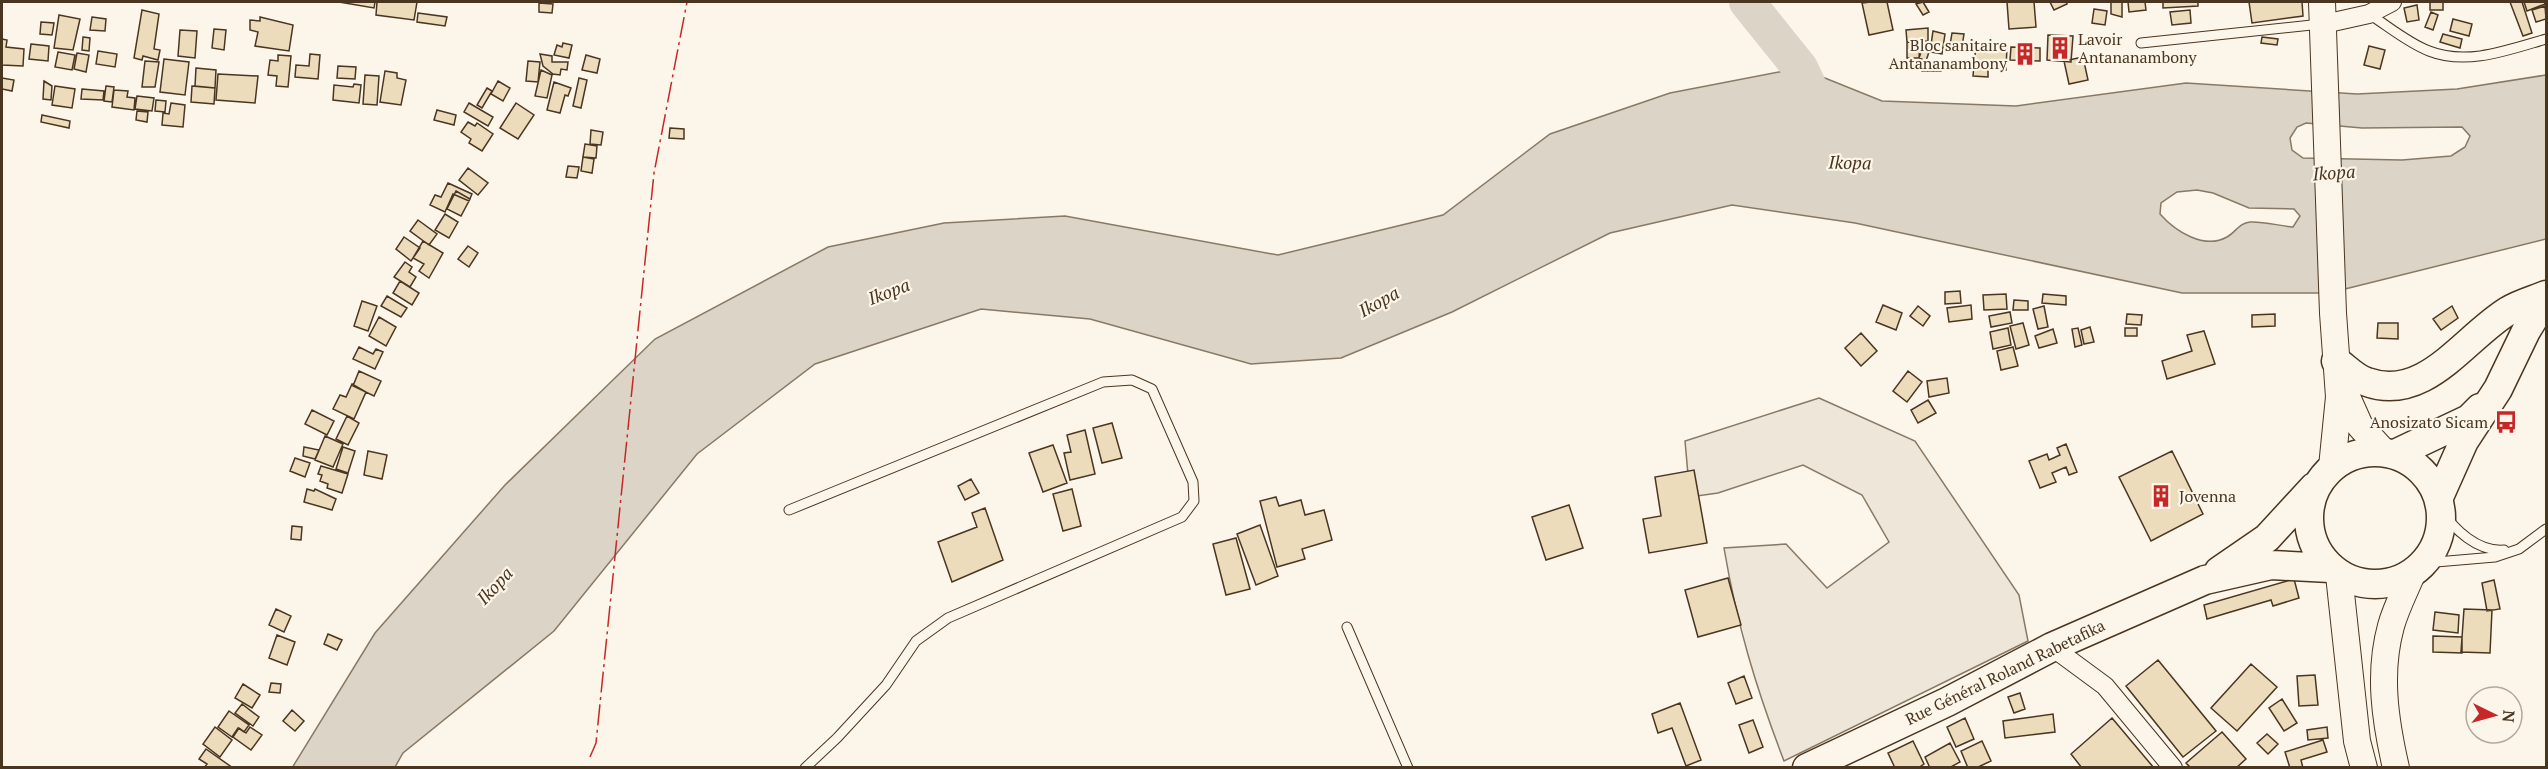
<svg xmlns="http://www.w3.org/2000/svg" width="2548" height="769" viewBox="0 0 2548 769" font-family="'PT Serif',serif">
<rect width="100%" height="100%" fill="#fbf6e9"/>
<path fill="#ede6d9" stroke="#887966" stroke-width="1.5" d="M1819,398L1915,441L2019,595L2028,641L1784,761C1756,688 1737,625 1724,548L1786,544L1827,588L1889,542L1862,495L1803,465L1718,493L1690,497L1685,441Z"/>
<path fill="#dcd4c6" stroke="#887966" stroke-width="1.5" fill-rule="evenodd" d="M1800,68L1882,101L2016,106L2186,83L2357,94L2457,89L2546,75V239L2329,293H2182L1855,223L1732,205L1610,233L1452,312L1341,358L1251,364L1090,319L981,309L815,364L697,454L554,631L403,753L395,767L292,768L375,633L505,485L655,339L828,247L944,223L1065,216L1278,255L1443,215L1550,134L1670,93ZM2306,123L2362,128L2462,127L2470,136L2465,147L2451,156L2402,160L2303,158L2292,150L2290,138L2297,127ZM2197,190L2213,193L2249,208L2294,209L2300,216L2293,227C2280,226 2262,221 2250,222C2239,223 2236,232 2227,237C2204,250 2175,231 2160,214L2161,203L2177,192Z"/>
<g fill="none" stroke-linecap="round" stroke-linejoin="round">
<path stroke="#dcd4c6" stroke-width="36" d="M1747,2L1800,68L1821,112"/>
</g>
<path fill="#ecdcbc" stroke="#4a3520" stroke-width="1.5" d="M339,2H375L374,8Z
M377,2H417L414,20L376,15Z
M1871,2H1887L1893,30L1869,35L1862,3Z
M1923,2L1929,12L1923,15L1916,4Z
M2007,2H2034L2036,27L2009,29Z
M2050,2H2067V4L2054,10Z
M2111,2H2122V17L2111,14Z
M2128,2H2145L2146,10L2129,12Z
M2163,2H2198V6L2163,8Z
M2249,2H2302L2303,16L2252,23Z
M2430,2H2443V10H2430Z
M2510,2H2522L2532,33L2523,36Z
M2524,2H2544L2545,4L2527,11Z
M539,3L553,4L552,13L539,12Z
M2417,5L2419,20L2407,22L2404,8Z
M2545,6L2546,19L2536,22L2532,10Z
M2094,9L2107,11L2105,25L2092,23Z
M142,10L159,14L154,49L160,50L158,60L143,56L142,60L134,58Z
M2190,10L2191,23L2172,25L2170,12Z
M2431,12L2438,15L2433,30L2425,27Z
M418,13L447,17L445,26L417,22Z
M59,15L80,19L73,50L54,48Z
M92,17L106,19L105,31L90,30Z
M260,17L293,25L289,51L255,46L258,32L250,30V20L260,21Z
M2453,19L2472,24L2469,36L2450,31Z
M41,22L54,23L52,35L40,34Z
M1928,28V41L1907,42L1906,30Z
M214,29L226,30L224,50L212,48Z
M180,30L197,31L195,58L178,56Z
M1933,31L1945,34L1942,54L1930,52Z
M1952,33L1964,34L1962,46L1950,45Z
M2443,34L2462,39L2460,48L2440,42Z
M2048,35L2073,36L2071,62L2047,60Z
M83,37L90,38L89,51L82,50Z
M2262,37L2278,39L2277,45L2261,43Z
M2,39L7,40L6,47L24,49L23,66L2,65Z
M1925,41L1932,43L1926,61L1919,58Z
M1907,42L1920,43L1919,58H1907Z
M563,43L572,45L569,58L554,55L557,45L562,47Z
M31,44L49,46L48,61L29,59Z
M1976,45H1987V50L1997,51L1998,45L2007,46L2006,70L1988,69V77L1973,76Z
M2369,46L2385,50L2380,69L2364,65Z
M2011,47L2040,48V61L2010,60Z
M98,51L117,54L115,67L96,64Z
M58,52L75,55L72,70L55,67Z
M77,53L89,55L86,72L74,69Z
M310,54L320,55L318,79L295,77L296,65L309,66Z
M540,54L552,56V62H568L567,70L561,69L560,75L553,74L543,66Z
M278,55L291,56L288,87L276,86L277,76L268,75L270,60L278,61Z
M586,55L600,59L597,73L582,70Z
M2083,57L2088,80L2069,84L2064,61Z
M164,59L189,62L185,95L160,92Z
M145,61L159,62L155,87H142Z
M528,61L540,62L538,82L526,81Z
M1922,63L1941,64V71H1922Z
M338,66L356,67L355,79L337,78Z
M196,68L216,70L215,88L195,86Z
M541,70L552,75L547,98L535,96Z
M385,71L397,73V78L406,80L401,105L380,102Z
M218,74L258,76L255,103L216,100Z
M365,75L379,76L377,105L363,104Z
M2,78L14,80L12,91L2,89Z
M579,78L587,80L581,108L573,106Z
M44,81L52,86L51,100L43,99Z
M498,81L510,88L503,101L491,94Z
M554,82L571,88L568,96L565,95L560,113L547,110Z
M354,84L361,85L359,103L333,100L334,85L353,87Z
M55,86L75,89L72,108L52,105Z
M106,86L114,87L112,102L104,101Z
M192,86L215,88L214,104L191,102Z
M487,88L492,91L482,108L477,105Z
M82,89L104,91L103,100L81,99Z
M114,90L128,91L127,97L135,98L134,110L112,107Z
M137,96L154,98L152,111L135,109Z
M156,100L166,101L165,112L155,111Z
M171,103L185,105L183,127L162,125L163,113L169,114Z
M469,103L493,117L488,126L464,112Z
M516,103L534,115L518,139L500,128Z
M437,110L456,115L454,125L434,120Z
M137,111L148,112L147,122L136,120Z
M42,115L70,121L69,128L41,122Z
M468,122L475,126L477,123L493,134L482,151L469,143L471,139L461,132Z
M670,128L684,129V139L669,138Z
M591,130L603,132L601,145L590,144Z
M585,144L597,146L596,158L583,157Z
M583,157L594,159L592,173L581,171Z
M568,166L579,167L577,178L566,177Z
M468,168L488,183L478,195L459,180Z
M448,183L472,194L469,201L453,194L445,212L430,205L435,195L441,197Z
M456,191L470,199L461,216L447,209Z
M445,214L458,222L449,238L435,230Z
M418,220L437,234L429,245L410,231Z
M404,237L420,248L411,261L396,249Z
M423,241L443,253L429,278L419,271L424,264L413,258Z
M468,246L478,253L469,267L458,259Z
M405,262L412,267L409,272L416,277L410,287L394,277Z
M400,281L419,293L412,305L393,293Z
M1960,291L1961,303L1945,304V292Z
M2006,294L2007,309L1984,310L1983,295Z
M2043,294L2066,296V305L2042,303Z
M387,296L407,308L401,317L381,306Z
M2014,300L2028,301V310H2013Z
M362,301L377,306L368,331L354,326Z
M1883,305L1902,313L1896,330L1876,322Z
M1971,305L1972,319L1949,322L1947,308Z
M1918,306L1930,316L1923,326L1910,316Z
M2044,306L2048,327L2038,329L2033,309Z
M2452,306L2458,318L2441,330L2433,319Z
M2010,312L2012,323L1991,327L1989,316Z
M2127,314L2142,315L2141,325L2126,324Z
M2275,314V326L2252,327V315Z
M379,317L396,327L386,346L369,336Z
M2023,323L2029,345L2016,349L2010,326Z
M2378,323H2398V339L2377,338Z
M2090,327L2094,342L2084,344L2081,330Z
M2008,328L2011,345L1993,349L1990,332Z
M2078,328L2082,345L2075,347L2072,329Z
M2125,328H2137V336H2125Z
M2053,329L2057,343L2039,348L2035,336Z
M2204,331L2215,364L2167,379L2162,361L2192,351L2187,335Z
M1861,333L1877,351L1861,366L1845,348Z
M359,347L373,354L376,349L383,352L375,369L353,359Z
M2013,347L2018,366L2001,370L1997,351Z
M359,371L381,381L374,396L353,386Z
M1908,371L1922,382L1907,402L1893,391Z
M1947,378L1949,393L1929,397L1927,381Z
M352,384L366,392L354,419L333,409L340,395L346,397Z
M1928,400L1936,413L1918,423L1911,410Z
M312,410L334,421L327,435L305,424Z
M347,416L359,423L348,445L336,439Z
M1112,423L1122,458L1102,463L1093,428Z
M1085,430L1095,474L1070,480L1064,453L1071,452L1067,435Z
M325,436L343,444L333,467L315,460Z
M2066,444L2077,472L2069,475L2066,467L2052,473L2056,482L2040,488L2029,461L2047,454L2049,460L2060,455L2057,448Z
M1053,445L1067,483L1043,492L1029,453Z
M304,447L319,450L315,459L303,456Z
M343,447L355,451L348,473L336,469Z
M368,451L387,455L382,479L364,475Z
M2172,451L2203,514L2151,541L2119,477Z
M295,458L310,463L305,477L290,471Z
M321,466L348,474L342,493L327,488L328,484L320,481L322,475L318,474Z
M1694,470L1707,543L1649,553L1643,519L1661,516L1655,477Z
M971,479L979,493L965,500L958,486Z
M307,489L314,491L315,489L336,499L332,510L304,502Z
M1072,489L1081,526L1063,531L1053,494Z
M1276,497L1279,506L1301,500L1305,515L1324,510L1332,540L1302,549L1305,559L1277,567L1260,501Z
M1569,505L1583,548L1546,560L1532,517Z
M985,508L1003,560L952,582L938,542L977,527L972,513Z
M1260,525L1278,576L1256,585L1237,534Z
M292,526L302,527L301,540L291,539Z
M1236,538L1250,589L1226,595L1213,544Z
M1728,578L1741,625L1698,637L1685,590Z
M2294,579L2299,598L2273,606L2271,600L2207,619L2204,605Z
M2494,580L2500,609L2487,611L2482,583Z
M276,609L291,616L284,632L269,625Z
M2464,609L2492,610L2490,653L2461,652Z
M2435,612L2459,615L2458,633L2433,630Z
M328,634L342,640L337,650L324,644Z
M277,635L295,642L287,665L269,658Z
M2433,636L2462,637V653L2433,652Z
M2158,660L2216,731L2183,757L2126,686Z
M2251,664L2277,687L2237,731L2211,708Z
M2315,675L2318,705L2299,706L2297,676Z
M1744,676L1752,698L1736,704L1728,683Z
M271,683L281,684L280,693L269,692Z
M243,684L260,695L252,708L235,698Z
M2020,693L2025,709L2014,713L2008,697Z
M2282,699L2297,723L2284,731L2269,708Z
M1680,703L1701,760L1686,766L1672,728L1658,733L1652,714Z
M242,704L259,717L253,726L235,713Z
M292,710L304,721L295,731L283,721Z
M229,711L249,725L244,732L238,728L232,737L218,727Z
M2053,714L2055,732L2005,738L2003,721Z
M1965,718L1974,739L1956,747L1947,727Z
M2112,718L2154,768H2082L2071,754Z
M1753,720L1763,747L1749,753L1739,725Z
M215,727L232,740L220,757L203,744Z
M250,727L262,735L251,750L233,737L239,728L246,733Z
M2327,727L2328,738L2308,740L2307,730Z
M2222,732L2246,759L2236,768H2191L2186,763Z
M2267,734L2278,744L2268,754L2257,743Z
M2323,740L2327,752L2301,760L2303,768H2290L2285,752Z
M1913,741L1924,764L1918,768H1895L1888,753Z
M1982,741L1991,761L1976,768H1968L1961,751Z
M1950,743L1960,762L1949,768H1930L1925,757Z
M206,749L233,768H204L207,764L199,759Z"/>
<g fill="none" stroke-linecap="round" stroke-linejoin="round">
<g stroke="#4a3520" stroke-width="11">
<path id="lane" d="M2369,14C2388,26 2408,43 2429,51C2467,66 2508,50 2546,39
M2141,43L2321,24
M2441,509C2454,530 2478,552 2504,550
M789,510L1103,382L1132,380L1152,389L1193,482L1194,501L1182,517L948,618L916,641L886,685L837,738L805,768
M2427,559L2436,562L2495,557L2519,549L2546,529
M1347,627L1408,768"/>
</g>
<g stroke="#4a3520" stroke-width="20">
<path id="street" d="M2324,24L2369,14L2392,2
M2052,647L2105,686L2173,768"/>
</g>
<g stroke="#4a3520" stroke-width="28">
<path id="secondary" d="M2322,2L2333,313L2339,397L2332,467
M2343,388L2360,426L2383,451
M2339,575L2357,741L2364,768
M2396,768C2385,720 2378,673 2391,626C2396,608 2405,591 2412,574"/>
</g>
<g stroke="#4a3520" stroke-width="31">
<path id="primary" d="M2336,361C2346,368 2356,379 2367,382C2425,403 2464,338 2508,311C2519,304 2534,300 2546,295
M2309 518a66 66 0 1 1 132 0a66 66 0 1 1-132 0Z
M2395,454L2469,419L2480,408
M2439,497L2464,441L2498,389L2526,331L2546,298
M2219,571L2267,538L2314,487
M1807,768L1947,702L2052,647L2205,580L2271,565L2330,568"/>
</g>
<use href="#lane" stroke="#fbf6e9" stroke-width="9"/>
<use href="#street" stroke="#fbf6e9" stroke-width="18"/>
<use href="#secondary" stroke="#fbf6e9" stroke-width="26"/>
<use href="#primary" stroke="#fbf6e9" stroke-width="28"/>
<path stroke="#c62828" stroke-width="1.5" stroke-dasharray="21 4.5 3 4.5" stroke-linecap="butt" d="M590,757L596,743L654,173L687,2"/>
</g>
<defs>
<g id="building-bare" transform="scale(1.8)"><path d="M-4-6H4V6H1V3H-1V6H-4ZM-2.5-4.3h1.7v1.8h-1.7ZM.8-4.3h1.7v1.8H.8ZM-2.5-1h1.7V.8h-1.7ZM.8-1h1.7V.8H.8Z" fill="#c62828" stroke="#fbf6e9" stroke-width="2.5" paint-order="stroke"/></g>
<g id="bus-bare" transform="scale(1.8)"><path d="M-5-6H5V4H4V6H2V4H-2V6H-4V4H-5ZM-3.5-4V0h7V-4ZM-3.5 1.2v1.5H-2V1.2ZM2 1.2v1.5H3.5V1.2Z" fill="#c62828" stroke="#fbf6e9" stroke-width="2.5" paint-order="stroke"/></g>
</defs>
<g fill-rule="evenodd">
<use href="#building-bare" x="2060" y="48"/>
<use href="#building-bare" x="2025" y="54"/>
<use href="#bus-bare" x="2506" y="422"/>
<use href="#building-bare" x="2161" y="496"/>
</g>
<g text-anchor="middle" stroke-width="4.5" stroke-linejoin="round" paint-order="stroke">
<g font-size="16" fill="#4a3520" stroke="#fbf6e9" text-anchor="start">
<text x="2078" y="45">Lavoir<tspan x="2078" dy="18">Antananambony</tspan></text>
<text x="2007" y="51" text-anchor="end">Bloc sanitaire<tspan x="2007" dy="18">Antananambony</tspan></text>
<text x="2488" y="428" text-anchor="end">Anosizato Sicam</text>
<text x="2179" y="502">Jovenna</text>
</g>
<g font-size="16" fill="#4a3520" stroke="#fbf6e9">
<text transform="translate(2005 672) rotate(-26)" y="6">Rue Général Roland Rabetafika</text>
</g>
<g font-size="18" font-style="italic" fill="#4a3520" stroke="#fbf6e9">
<text transform="translate(1850 163) rotate(1)" y="6">Ikopa</text>
<text transform="translate(2334 173) rotate(-4)" y="6">Ikopa</text>
<text transform="translate(889 292) rotate(-21)" y="6">Ikopa</text>
<text transform="translate(1379 302) rotate(-29)" y="6">Ikopa</text>
<text transform="translate(495 586) rotate(-47)" y="6">Ikopa</text>
</g>
</g>
<rect width="2548" height="769" fill="none" stroke="#4a3520" stroke-width="6"/>
<g transform="translate(2494 715) rotate(95)"><circle r="28" fill="#fbf6e9" stroke="#b4a999" stroke-width="1.5"/>
<path d="M0-4.5L10 22L0 15L-10 22Z" fill="#c62828"/>
<text y="-9" font-size="16" font-weight="bold" text-anchor="middle" fill="#4a3520">N</text>
</g>
</svg>
